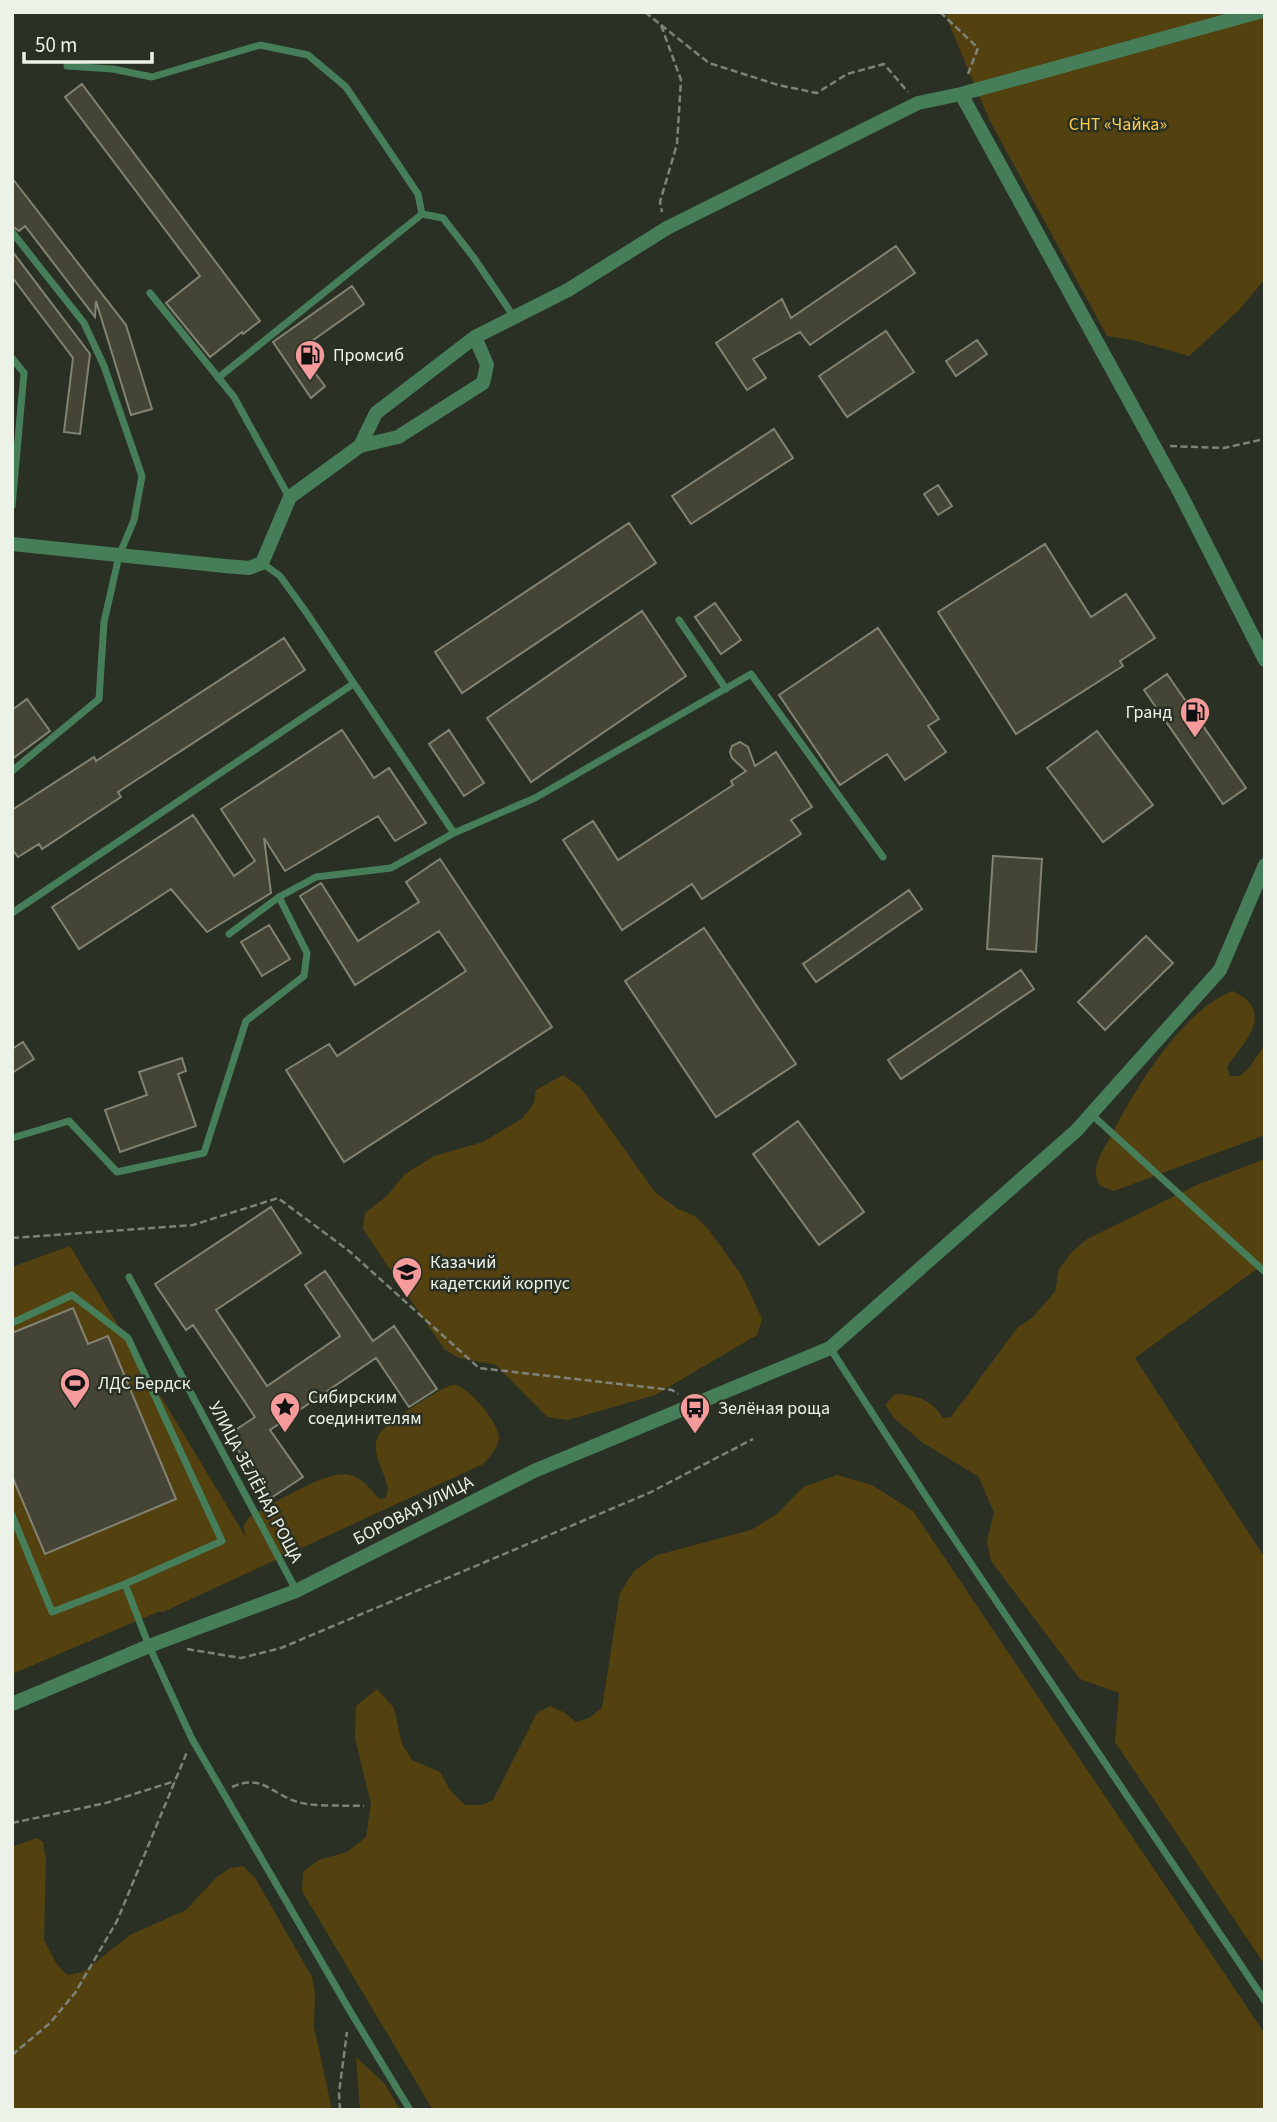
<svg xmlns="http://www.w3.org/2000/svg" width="1277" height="2122" viewBox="0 0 1277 2122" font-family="'Source Sans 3',sans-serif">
<rect width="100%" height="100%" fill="#2a3124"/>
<path fill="#544110" d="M944,12H1265V279L1238,311L1189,356L1133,340L1107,336L989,119Z
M1233,991C1237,994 1245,997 1248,1001C1268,1023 1238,1049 1227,1067L1230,1076H1240L1249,1068L1265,1044V1135L1114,1191L1100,1186C1099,1183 1097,1179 1096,1176C1094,1163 1105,1147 1111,1136C1134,1090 1183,1009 1233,991Z
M563,1075L580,1087L655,1192L678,1209L695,1216L709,1230L742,1276L762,1319L757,1335L655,1395L568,1420L547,1417L496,1365L459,1358L444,1349L363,1229L365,1213L387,1196L405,1174L434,1156L483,1142L523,1118L534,1103L536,1090Z
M1265,1159V1263L1135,1358L1265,1558V1965L1115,1742L1119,1693L1080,1679L991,1561L987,1541L994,1513L979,1477L923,1443L894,1418L885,1405L895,1394C917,1395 932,1400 943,1418L951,1417L1019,1326L1032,1318L1055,1292L1059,1269L1072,1252L1087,1239L1197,1185Z
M70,1246L247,1539L243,1526L250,1516C272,1505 328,1468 350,1475C363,1479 370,1488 379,1499L385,1498C396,1482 368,1460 378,1436C383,1425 443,1385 454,1385C469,1386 498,1423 499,1437C499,1448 490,1456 483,1464L163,1612L160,1611L12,1674V1267Z
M837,1475L872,1485L913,1511L1265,2034V2110H433L302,1891L303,1872L319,1860L347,1852L366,1837L371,1804L355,1738L356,1706L377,1689L394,1708L402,1744L412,1760L440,1772L450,1790L465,1805H482L493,1800L537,1713L550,1706L565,1713L576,1722L589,1718L602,1708L620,1593L634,1571L657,1555L751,1530L777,1514L803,1487Z
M37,1838L43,1842L46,1861L44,1940L56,1963L67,1975L83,1972L130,1935L186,1910L216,1878L230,1868L243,1866L255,1878L312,1977L315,1993L314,2027L332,2110H12V1847Z
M356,2057L385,2084L400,2110H360Z"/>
<path fill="#444535" stroke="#828372" stroke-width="2" d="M82,84L260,321L243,334L242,332L210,357L166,303L200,276L65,97Z
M12,178L126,325L152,409L131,415L96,301L95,317L25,226L19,231L12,226Z
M896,246L915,273L810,345L800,332L753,359L766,378L747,390L716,343L782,299L791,318Z
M12,251L90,354L80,434L64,432L73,358L12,277Z
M352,286L364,304L298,351L325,386L311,398L273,342Z
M886,331L914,372L847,417L819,376Z
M977,340L987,354L956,376L946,361Z
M774,429L793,458L691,524L672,496Z
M938,485L952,506L938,515L924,494Z
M629,523L656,563L462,693L435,652Z
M1045,544L1091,617L1126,594L1155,638L1120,661L1123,666L1016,734L938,612Z
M715,603L741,640L721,654L695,617Z
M642,611L686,676L531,782L487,718Z
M878,628L939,719L928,726L946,752L905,780L887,754L840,785L779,695Z
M284,638L305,670L118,792L121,797L42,849L39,844L18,857L12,849V810L94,757L96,761Z
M1167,674L1246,788L1223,804L1144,690Z
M27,699L50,731L12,759V710Z
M342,730L374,778L389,768L426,823L395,841L378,816L285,871L264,838L271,893L207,932L171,889L79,949L52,907L193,815L234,876L255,861L221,809Z
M449,730L484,783L464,796L429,744Z
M1097,731L1153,805L1103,842L1047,768Z
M740,742L748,747L755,766L776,752L812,807L791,820L801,834L702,899L692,884L622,930L563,840L593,821L618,860L733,785L731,781L746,771L732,758L730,752L732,746Z
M993,856L1042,859L1036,952L987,949Z
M440,859L552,1027L344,1162L286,1070L329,1044L337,1056L466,971L439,931L355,985L300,896L321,883L358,941L419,902L406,882Z
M909,890L922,909L816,982L803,964Z
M269,925L290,959L262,976L241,942Z
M704,928L796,1064L716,1117L625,981Z
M1146,936L1173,963L1105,1030L1078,1002Z
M1021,970L1034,989L901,1079L888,1060Z
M23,1042L34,1059L12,1073V1049Z
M182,1058L186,1071L178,1074L196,1126L120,1152L105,1110L147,1095L139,1072Z
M798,1121L864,1212L819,1245L753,1154Z
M271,1207L301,1253L216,1310L267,1386L340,1336L305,1285L325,1271L373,1341L394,1326L437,1389L409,1407L376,1358L270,1430L303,1477L271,1498L228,1435L255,1417L193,1325L186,1330L155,1284Z
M73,1308L88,1344L108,1336L176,1499L45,1554L12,1476V1333Z"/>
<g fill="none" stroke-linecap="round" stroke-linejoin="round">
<path stroke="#7d8378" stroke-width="2.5" stroke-dasharray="7 3.5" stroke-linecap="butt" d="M645,12L661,25L681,80L677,144L660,202L662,212
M940,12L978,48L968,74
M661,25L709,63L778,85L817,93L847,74L884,64L908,92
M1170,446L1224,448L1265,439
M12,1238L193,1225L278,1198L349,1251L479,1368L672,1390L678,1394
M187,1649L241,1658L281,1648L649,1493L753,1439
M232,1787C263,1773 272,1795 298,1802C314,1807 346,1805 364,1806
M12,1823L106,1803L175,1781
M12,2055L50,2023L75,1993L117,1921L187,1752
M340,2110L339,2093L347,2032"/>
<path stroke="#467e5a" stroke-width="7" d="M67,66L113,69L152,77L260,45L308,55L346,87L418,194L422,214L218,378
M422,214L443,218L474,258L514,317
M12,232L84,323L104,366L142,476L134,520L119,556L104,622L99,699L12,771
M150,293L234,397L289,497
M12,358L24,373L12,506
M262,563L280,576L306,612L454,833
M679,620L726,689
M12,913L353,684
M229,934L279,897L316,877L391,868L454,833L535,798L751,674L883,857
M1091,1114L1265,1272
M12,1138L69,1121L117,1172L204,1153L246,1021L304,976L307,953L279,897
M129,1277L296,1590
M12,1323L72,1295L128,1338L222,1541L125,1584L52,1612L12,1515
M830,1348L933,1507L1265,2001
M125,1584L149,1646L192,1739L350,2011L410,2110"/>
<path stroke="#467e5a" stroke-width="14" d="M961,94L1181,495L1265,660
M360,446L376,413L475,337
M12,544L225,566L249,568L262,563L290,497L360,446L398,437L483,383L487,365L475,337L568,290L667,228L918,103L961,94L1259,12
M12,1704L149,1646L296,1591L534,1471L830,1348L1077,1130L1091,1114L1220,970L1265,865"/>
</g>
<defs>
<g id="fuel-pin" transform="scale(1.575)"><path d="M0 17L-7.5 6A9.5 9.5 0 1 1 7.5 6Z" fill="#f59b9c" stroke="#2a3124"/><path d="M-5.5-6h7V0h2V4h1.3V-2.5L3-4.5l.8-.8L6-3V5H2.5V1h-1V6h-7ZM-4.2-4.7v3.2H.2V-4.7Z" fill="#111"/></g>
<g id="university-pin" transform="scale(1.575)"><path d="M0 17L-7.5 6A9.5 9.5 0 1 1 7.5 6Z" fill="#f59b9c" stroke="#2a3124"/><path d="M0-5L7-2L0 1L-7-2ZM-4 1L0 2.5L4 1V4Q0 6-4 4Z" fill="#111"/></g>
<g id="stadium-pin" transform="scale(1.575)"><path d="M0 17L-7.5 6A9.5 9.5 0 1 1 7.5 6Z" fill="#f59b9c" stroke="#2a3124"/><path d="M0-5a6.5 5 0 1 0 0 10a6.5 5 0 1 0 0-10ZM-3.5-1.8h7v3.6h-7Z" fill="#111"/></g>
<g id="sight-pin" transform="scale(1.575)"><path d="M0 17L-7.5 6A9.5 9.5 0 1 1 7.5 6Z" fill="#f59b9c" stroke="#2a3124"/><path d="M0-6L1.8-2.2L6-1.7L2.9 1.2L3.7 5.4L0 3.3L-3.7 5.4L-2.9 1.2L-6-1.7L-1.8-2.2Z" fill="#111"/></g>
<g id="bus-pin" transform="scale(1.575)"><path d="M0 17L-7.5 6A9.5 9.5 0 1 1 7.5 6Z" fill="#f59b9c" stroke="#2a3124"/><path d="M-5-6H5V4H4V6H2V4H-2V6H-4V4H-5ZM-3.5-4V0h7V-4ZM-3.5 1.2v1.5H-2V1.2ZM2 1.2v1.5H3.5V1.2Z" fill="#111"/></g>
</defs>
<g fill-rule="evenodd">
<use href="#fuel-pin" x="310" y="355"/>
<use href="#fuel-pin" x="1195" y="712"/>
<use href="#university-pin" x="407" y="1272"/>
<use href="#stadium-pin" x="75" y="1383"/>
<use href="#sight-pin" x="285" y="1407"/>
<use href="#bus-pin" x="695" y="1408"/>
</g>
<g text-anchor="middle" stroke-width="5" stroke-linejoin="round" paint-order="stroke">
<g font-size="18" fill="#fecc4c" stroke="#2a3124">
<text x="1118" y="130">СНТ «Чайка»</text>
</g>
<g font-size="18" fill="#edf2e9" stroke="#2a3124" text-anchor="start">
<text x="333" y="361">Промсиб</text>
<text x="1172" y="718" text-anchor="end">Гранд</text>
<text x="430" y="1268">Казачий<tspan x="430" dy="21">кадетский корпус</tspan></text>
<text x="98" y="1389">ЛДС Бердск</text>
<text x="308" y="1403">Сибирским<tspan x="308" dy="21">соединителям</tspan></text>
<text x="718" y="1414">Зелёная роща</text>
</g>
<g font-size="18" fill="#edf2e9" stroke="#2a3124">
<text transform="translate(256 1482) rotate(62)" y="6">УЛИЦА ЗЕЛЁНАЯ РОЩА</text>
<text transform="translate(413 1510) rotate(-27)" y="6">БОРОВАЯ УЛИЦА</text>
</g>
</g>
<rect width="1277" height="2122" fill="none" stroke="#edf2e9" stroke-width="28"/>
<path d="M24 52v10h128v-10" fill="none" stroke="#edf2e9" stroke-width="3.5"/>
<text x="35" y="52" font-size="21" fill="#edf2e9" stroke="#2a3124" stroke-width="5" paint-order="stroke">50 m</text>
</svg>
